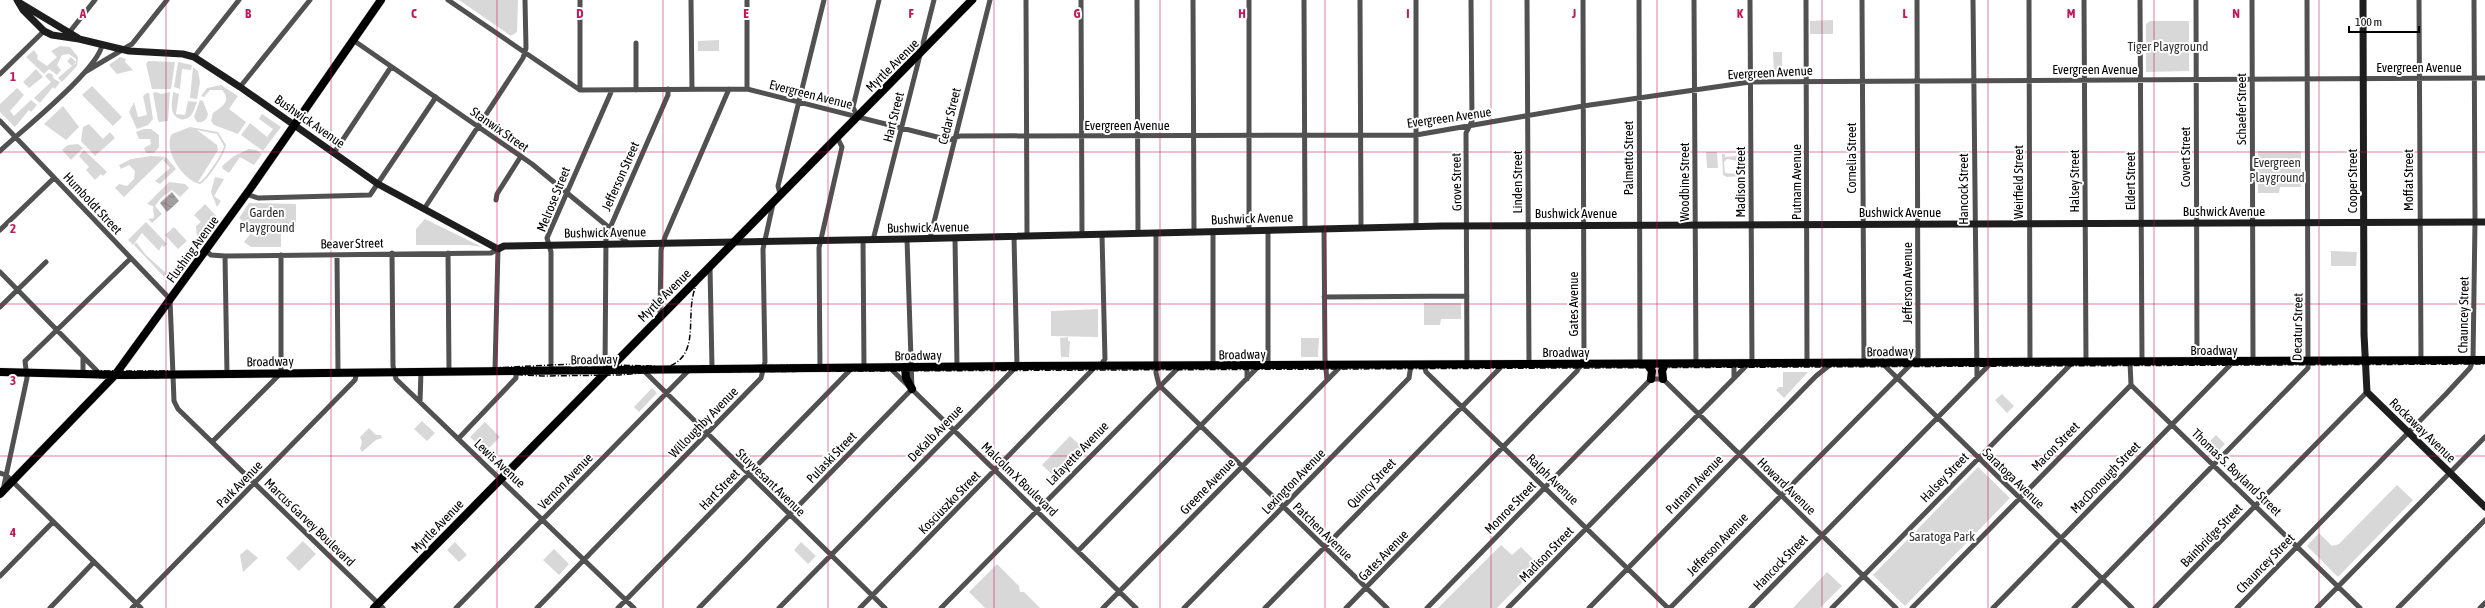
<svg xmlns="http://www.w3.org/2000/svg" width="2485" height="608" viewBox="0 0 2485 608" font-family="'Asap Condensed',sans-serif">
<defs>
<pattern id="water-waves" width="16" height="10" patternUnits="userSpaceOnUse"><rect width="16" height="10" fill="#9f9f9f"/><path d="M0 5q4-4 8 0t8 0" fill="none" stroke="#878787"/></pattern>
</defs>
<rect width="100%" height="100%" fill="#fff"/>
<path fill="#d8d8d8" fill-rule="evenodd" d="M459,0H518L517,32L511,36Z
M1833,20V34H1810V21Z
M2150,21H2189V71L2146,72V24Z
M719,40V51H698V41Z
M60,46L70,47L78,57L77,66L62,82L58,78L72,66L67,61L71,57L76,62L72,66L76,63V59L69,54L62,55L57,65L61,70L57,75L49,69L44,74L26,57L34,50L38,56L37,59L47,66L57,57L51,51Z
M1773,52H1782V74L1774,75Z
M120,57L126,59L125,62L133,70L117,74L109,65Z
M148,61L175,62L171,89H152L146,64Z
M178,62L192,65L191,70L182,69L180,89L174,87Z
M193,67L198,71L200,82L197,99L190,98Z
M36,69L43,77L29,88L23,82Z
M48,73L52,74L54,79L60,82L55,89L53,87L40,103L34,98L51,82L45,76Z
M221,85L238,96L229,109L246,122L238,134L214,125L211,121L213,113C222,107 232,101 222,90H210L204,97L201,96L207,88Z
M92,86L122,117L113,126L82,95Z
M17,88L24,95L10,111L14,116L31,100L37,105L31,112L29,110L15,127L0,112V104Z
M156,92L161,94L170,92L168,121L159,122L158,120L153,93Z
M173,92L179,94L176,114L185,115L188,101L197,102C195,106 194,111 192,114C186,124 172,119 172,108C171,103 173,97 173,92Z
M147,93H149L153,119L148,125L137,129L129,112L134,102L138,117L147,115L143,96Z
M200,100L203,101L208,114C207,120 203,123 197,122L194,117Z
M63,106L79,127L66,140L44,124Z
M262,114L281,127L263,151L241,135L250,123L267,137L273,129L259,119Z
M89,124L103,139L110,132L115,138L95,156L81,141L83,127Z
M190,127L218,132L226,145C226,152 207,182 200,184C184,181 162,150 172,134ZM197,130L217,134L224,146C223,153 205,180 200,182H198L218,150L217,145Z
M144,129H151L159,135V147L154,153H146L144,148L151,144L150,139H139L136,132Z
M78,144L83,148L71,160L62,150L68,145Z
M249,149L256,150L262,154L254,165L240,157L229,173L223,169L222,166L234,156Z
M84,150L107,172L103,176L101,174L95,180L86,170L89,167L79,156Z
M2258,151H2301V187H2280L2279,193H2258Z
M1706,152H1717L1718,168H1707Z
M1722,154H1725V157L1737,156L1741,158L1742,172L1740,176L1727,177L1723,175ZM1727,159L1739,161L1738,174L1725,173L1724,162Z
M151,156L165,157L124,197L115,188L119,184L127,186L134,179L135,171L129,165L121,169L119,165L131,159Z
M166,157L176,169L160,184L155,181L170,168L163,160Z
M215,177L224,179L214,196L221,201L217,207L211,192Z
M169,182L185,184L189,188L180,197L172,190L162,197L155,206L162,214L152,223L148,219L154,218L153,206L147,204Z
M249,203L296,204V227L281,228V247H251L244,242L251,233L254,236L257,232L239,218Z
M205,204L217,217L203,237H197L196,226L201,222L194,215Z
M425,219L482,247L468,245H416V229Z
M146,222L167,244L164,247L162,245L159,251L142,233L133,245L128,240Z
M174,227L187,241L178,249L165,235Z
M136,242L146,255L168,275L183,261L168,281L134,245Z
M2331,251L2357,252L2356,266H2331Z
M1424,303H1461V319H1441L1440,325H1424Z
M1098,309V337L1051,336V311Z
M1068,337V341H1070L1069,357H1061L1060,338Z
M1301,338H1319L1318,357H1301Z
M1783,372H1808L1784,398L1776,390L1779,387H1783Z
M652,388L657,393L639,412L634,407Z
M2002,394L2014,406L2007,413L1995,400Z
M422,421L435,433L427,441L414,429Z
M485,422L500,437L485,452L470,437Z
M369,428L376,435H381L382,438L376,440L362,452L360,449L362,442L360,437Z
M2216,435L2225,444L2213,456L2204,447Z
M1070,436L1085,450L1057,479L1042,465Z
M1978,467L2010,498L1905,606L1873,575Z
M2397,485L2413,500L2338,577L2307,546L2319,533L2332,546L2339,544Z
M303,541L316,554L299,571L286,558Z
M455,542L467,555L459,562L447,550Z
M801,542L816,556L808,564L794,550Z
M1501,545L1512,555L1521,547L1539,565L1497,608H1438Z
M247,549L258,558L243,572L240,555Z
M554,549L569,564L559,575L543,560Z
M997,564L1019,586L1020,592H1024L1040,608H985L969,592Z
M1827,572L1842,586L1820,608H1793Z"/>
<path fill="url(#water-waves)" d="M172,192L179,201L167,212L160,203Z"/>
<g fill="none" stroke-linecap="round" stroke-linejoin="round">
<g stroke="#dbdbdb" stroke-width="9">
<path id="primary" d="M1647,364L1652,371L1651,379
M905,367L906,378L912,389
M0,372L123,375L1017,366L2485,360
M1663,379L1662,371L1665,364
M0,494L115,375L250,189L381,0
M374,608L972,0"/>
</g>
<path stroke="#515151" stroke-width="5" d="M448,0L580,90L747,89L949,140L960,136L1416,135L1583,106L1750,82L2485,78
M580,0V90
M691,0L692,89
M1026,0L1027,236
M1081,0L1082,235
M1137,0L1138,234
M1193,0L1194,232
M1249,0V230
M1304,0L1305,229
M1360,0L1361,227
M1416,0V226
M1527,0L1529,365
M1639,0L1640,364
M1694,0L1696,364
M1750,0L1752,364
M1806,0L1807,364
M1862,0L1864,363
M1973,0L1977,377
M2029,0L2030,363
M2084,0L2086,363
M2140,0L2142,362
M2196,0L2197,362
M2252,0L2253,362
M2419,0L2421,360
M68,34L95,0
M353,40L532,164L629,244
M636,43V90
M194,57L239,0
M85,72L132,44L167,0
M0,74L44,31
M240,87L310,0
M747,89V0
M857,116L853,107L879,0
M0,121L170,299L174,401L178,409L383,608
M0,151C21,131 98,70 102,45
M334,153L391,67
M246,194L258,198L370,195L436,97
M780,194L778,186L824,0
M496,200L497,194L521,156
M424,209L523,58L526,48L525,0
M1324,228L1325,359L1327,380
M0,230L54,178
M1268,230V365
M1213,232V366
M1156,233V373L1159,385L1387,608
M930,238L990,0
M955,238L957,366
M863,240L864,367
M873,240L934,0
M206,251L211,255L225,256L491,253L498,249L495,370
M392,253L393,366L396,379L634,608
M448,253L449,371
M337,255L338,372
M225,256L227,374
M710,267L712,368
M0,272L100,374
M1324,297L1467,296
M0,307L46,262
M660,317L661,250L665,237L729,89
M83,357V374
M2130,362L2131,385L2360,608
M1882,363L2132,608
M1734,364V378
M1424,365L1426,372L1668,608
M1467,365L1466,133L1472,121L1471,0
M1100,366L1105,359L1102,235
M1247,366V379
M889,367L1136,608
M820,368L819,248L842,147L837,137
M643,370L885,608
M605,371L606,237L668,95V89
M551,372V252L547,238L612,90
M420,402L421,371
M458,439L516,378V370
M212,442L281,373V255
M0,473L6,475L141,608
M3,490L27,378L25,361L130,259
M1078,551L1260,365
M0,576L53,522
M50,608L94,562
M132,608L355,380L357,372
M456,608L690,369
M537,608L761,378L765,362L763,249L773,204
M618,608L853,367
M699,608L912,389L907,239
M779,608L1017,366L1014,237
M860,608L1096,366
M941,608L1180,366
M1103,608L1342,365
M1184,608L1409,378L1411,365
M1265,608L1503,365
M1346,608L1577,371L1584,358L1583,0
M1427,608L1651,379H1663L1896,608
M1508,608L1748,364
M1589,608L1816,376L1831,364
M1670,608L1918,357L1917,0
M1751,608L1991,363
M1832,608L2072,363
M1912,608L2131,385
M1993,608L2233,362
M2074,608L2308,368L2307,0
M2155,608L2367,392
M2237,608L2446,394L2470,368L2473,360L2475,222L2474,0
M2317,608L2485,437
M2398,608L2485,520
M2480,608L2485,603"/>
<path stroke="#1e1e1e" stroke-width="7" d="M17,0L23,10L44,31L52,35L79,39L129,51L183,54L194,57L240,87L378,184L498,249L504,246L907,239L1442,226L2485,222
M2363,0L2364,334L2367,392L2485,507
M20,3L78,38"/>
<use href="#primary" stroke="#000" stroke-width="8"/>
<path stroke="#000" stroke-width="1.5" stroke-dasharray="6 2 1 2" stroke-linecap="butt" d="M702,366L836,365
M492,368L572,364L656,366
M660,369C710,359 677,306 702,276L976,0
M82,371H168
M0,374L114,378L490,373L542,376L619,375L650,372L2485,364"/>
</g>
<path fill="none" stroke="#c2185b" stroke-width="1" stroke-opacity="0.55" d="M166,0V608M331,0V608M497,0V608M663,0V608M828,0V608M994,0V608M1160,0V608M1325,0V608M1491,0V608M1657,0V608M1822,0V608M1988,0V608M2154,0V608M2319,0V608M0,152H2485M0,304H2485M0,456H2485"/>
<g text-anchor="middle" stroke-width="4" stroke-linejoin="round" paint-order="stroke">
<g font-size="13" fill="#2f2f2f" stroke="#fff">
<text x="2168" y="51">Tiger Playground</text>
<text x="2277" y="167">Evergreen<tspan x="2277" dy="15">Playground</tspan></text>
<text x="267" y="217">Garden<tspan x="267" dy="15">Playground</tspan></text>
<text x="1942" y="541">Saratoga Park</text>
</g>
<g font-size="13" fill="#000" stroke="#fff">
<text transform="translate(892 65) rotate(-45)" y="5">Myrtle Avenue</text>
<text x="2419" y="72">Evergreen Avenue</text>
<text x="2095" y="74">Evergreen Avenue</text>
<text transform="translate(1770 72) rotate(-3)" y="5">Evergreen Avenue</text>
<text transform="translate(811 94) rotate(14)" y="5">Evergreen Avenue</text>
<text transform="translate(2241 109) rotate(-90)" y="5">Schaefer Street</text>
<text transform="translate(949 116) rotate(-76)" y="5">Cedar Street</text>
<text transform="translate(893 117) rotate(-76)" y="5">Hart Street</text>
<text transform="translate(1449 117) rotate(-8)" y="5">Evergreen Avenue</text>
<text transform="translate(310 121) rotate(35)" y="5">Bushwick Avenue</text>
<text x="1127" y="130">Evergreen Avenue</text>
<text transform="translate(500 129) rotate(35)" y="5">Stanwix Street</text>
<text transform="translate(2185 157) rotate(-90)" y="5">Covert Street</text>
<text transform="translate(1628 158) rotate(-90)" y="5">Palmetto Street</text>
<text transform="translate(1851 158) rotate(-90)" y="5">Cornelia Street</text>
<text transform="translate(620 176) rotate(-66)" y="5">Jefferson Street</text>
<text transform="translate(2408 180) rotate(-90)" y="5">Moffat Street</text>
<text transform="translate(2074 181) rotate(-90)" y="5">Halsey Street</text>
<text transform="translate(2130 181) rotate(-90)" y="5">Eldert Street</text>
<text transform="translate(2352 181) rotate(-90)" y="5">Cooper Street</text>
<text transform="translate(1456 182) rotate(-91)" y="5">Grove Street</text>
<text transform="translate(1517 182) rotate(-90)" y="5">Linden Street</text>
<text transform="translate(1684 182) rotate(-90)" y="5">Woodbine Street</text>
<text transform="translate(1740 182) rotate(-90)" y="5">Madison Street</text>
<text transform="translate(1796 182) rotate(-90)" y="5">Putnam Avenue</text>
<text transform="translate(2018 182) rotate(-90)" y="5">Weirfield Street</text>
<text transform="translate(1963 189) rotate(-90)" y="5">Hancock Street</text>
<text transform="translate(553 199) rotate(-68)" y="5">Melrose Street</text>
<text transform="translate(93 203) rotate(47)" y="5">Humboldt Street</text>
<text x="2224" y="216">Bushwick Avenue</text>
<text x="1900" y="217">Bushwick Avenue</text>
<text x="1576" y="218">Bushwick Avenue</text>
<text transform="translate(1252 218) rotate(-2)" y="5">Bushwick Avenue</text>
<text transform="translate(928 227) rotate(-1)" y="5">Bushwick Avenue</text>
<text transform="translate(605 232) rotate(-1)" y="5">Bushwick Avenue</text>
<text transform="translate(352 243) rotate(-1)" y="5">Beaver Street</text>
<text transform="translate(192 249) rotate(-54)" y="5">Flushing Avenue</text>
<text transform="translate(1907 283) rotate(-90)" y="5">Jefferson Avenue</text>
<text transform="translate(664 295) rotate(-45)" y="5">Myrtle Avenue</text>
<text transform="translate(1573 304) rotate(-90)" y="5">Gates Avenue</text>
<text transform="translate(2463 315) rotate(-89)" y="5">Chauncey Street</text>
<text transform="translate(2297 327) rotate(-89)" y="5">Decatur Street</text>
<text x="2214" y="355">Broadway</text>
<text transform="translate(1890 351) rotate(-1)" y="5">Broadway</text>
<text x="1566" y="357">Broadway</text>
<text transform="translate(1242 354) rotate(-1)" y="5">Broadway</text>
<text transform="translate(918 355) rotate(-1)" y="5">Broadway</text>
<text transform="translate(594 359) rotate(-1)" y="5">Broadway</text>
<text transform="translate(270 361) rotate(-1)" y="5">Broadway</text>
<text transform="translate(703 422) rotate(-46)" y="5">Willoughby Avenue</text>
<text transform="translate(2423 430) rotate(44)" y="5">Rockaway Avenue</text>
<text transform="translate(935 433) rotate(-46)" y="5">DeKalb Avenue</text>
<text transform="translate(2055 446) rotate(-46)" y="5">Macon Street</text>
<text transform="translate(1077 453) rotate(-46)" y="5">Lafayette Avenue</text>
<text transform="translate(831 457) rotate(-46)" y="5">Pulaski Street</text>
<text transform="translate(500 463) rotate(43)" y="5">Lewis Avenue</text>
<text transform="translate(2237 472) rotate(44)" y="5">Thomas S. Boyland Street</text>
<text transform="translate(1944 477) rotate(-46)" y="5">Halsey Street</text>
<text transform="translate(2105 477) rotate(-46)" y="5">MacDonough Street</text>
<text transform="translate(2014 478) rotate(44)" y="5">Saratoga Avenue</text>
<text transform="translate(1020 479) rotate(44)" y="5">Malcolm X Boulevard</text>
<text transform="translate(1553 479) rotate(44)" y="5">Ralph Avenue</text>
<text transform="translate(565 481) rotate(-46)" y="5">Vernon Avenue</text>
<text transform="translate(1293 481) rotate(-46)" y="5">Lexington Avenue</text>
<text transform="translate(771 482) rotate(44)" y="5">Stuyvesant Avenue</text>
<text transform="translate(1371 483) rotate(-46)" y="5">Quincy Street</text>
<text transform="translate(239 484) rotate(-46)" y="5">Park Avenue</text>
<text transform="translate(1694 484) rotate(-46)" y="5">Putnam Avenue</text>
<text transform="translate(1207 486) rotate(-46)" y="5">Greene Avenue</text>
<text transform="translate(1787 486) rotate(44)" y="5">Howard Avenue</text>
<text transform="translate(719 489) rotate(-46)" y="5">Hart Street</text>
<text transform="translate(949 502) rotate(-46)" y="5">Kosciuszko Street</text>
<text transform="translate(1510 507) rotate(-46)" y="5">Monroe Street</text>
<text transform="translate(310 522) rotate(44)" y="5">Marcus Garvey Boulevard</text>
<text transform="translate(437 526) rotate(-46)" y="5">Myrtle Avenue</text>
<text transform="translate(1323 531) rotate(44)" y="5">Patchen Avenue</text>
<text transform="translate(2211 535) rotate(-46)" y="5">Bainbridge Street</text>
<text transform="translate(1717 544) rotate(-46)" y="5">Jefferson Avenue</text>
<text transform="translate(1546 554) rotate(-46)" y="5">Madison Street</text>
<text transform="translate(1383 555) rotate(-46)" y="5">Gates Avenue</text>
<text transform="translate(1780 562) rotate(-46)" y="5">Hancock Street</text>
<text transform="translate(2265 563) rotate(-46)" y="5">Chauncey Street</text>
</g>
</g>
<g font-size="13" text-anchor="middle" font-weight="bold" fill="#c2185b" stroke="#fff" stroke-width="4" stroke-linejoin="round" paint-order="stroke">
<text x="83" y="18">A</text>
<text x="248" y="18">B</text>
<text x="414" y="18">C</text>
<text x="580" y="18">D</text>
<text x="746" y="18">E</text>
<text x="911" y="18">F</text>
<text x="1077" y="18">G</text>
<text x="1242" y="18">H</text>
<text x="1408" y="18">I</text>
<text x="1574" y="18">J</text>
<text x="1740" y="18">K</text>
<text x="1905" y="18">L</text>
<text x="2071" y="18">M</text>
<text x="2236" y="18">N</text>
<text x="13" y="81">1</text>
<text x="13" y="233">2</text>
<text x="13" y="385">3</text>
<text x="13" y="537">4</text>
</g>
<path d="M2349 26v6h70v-6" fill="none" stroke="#000000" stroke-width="2"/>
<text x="2355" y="26" font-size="12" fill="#000000" stroke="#ffffff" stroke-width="3" paint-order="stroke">100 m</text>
</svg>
